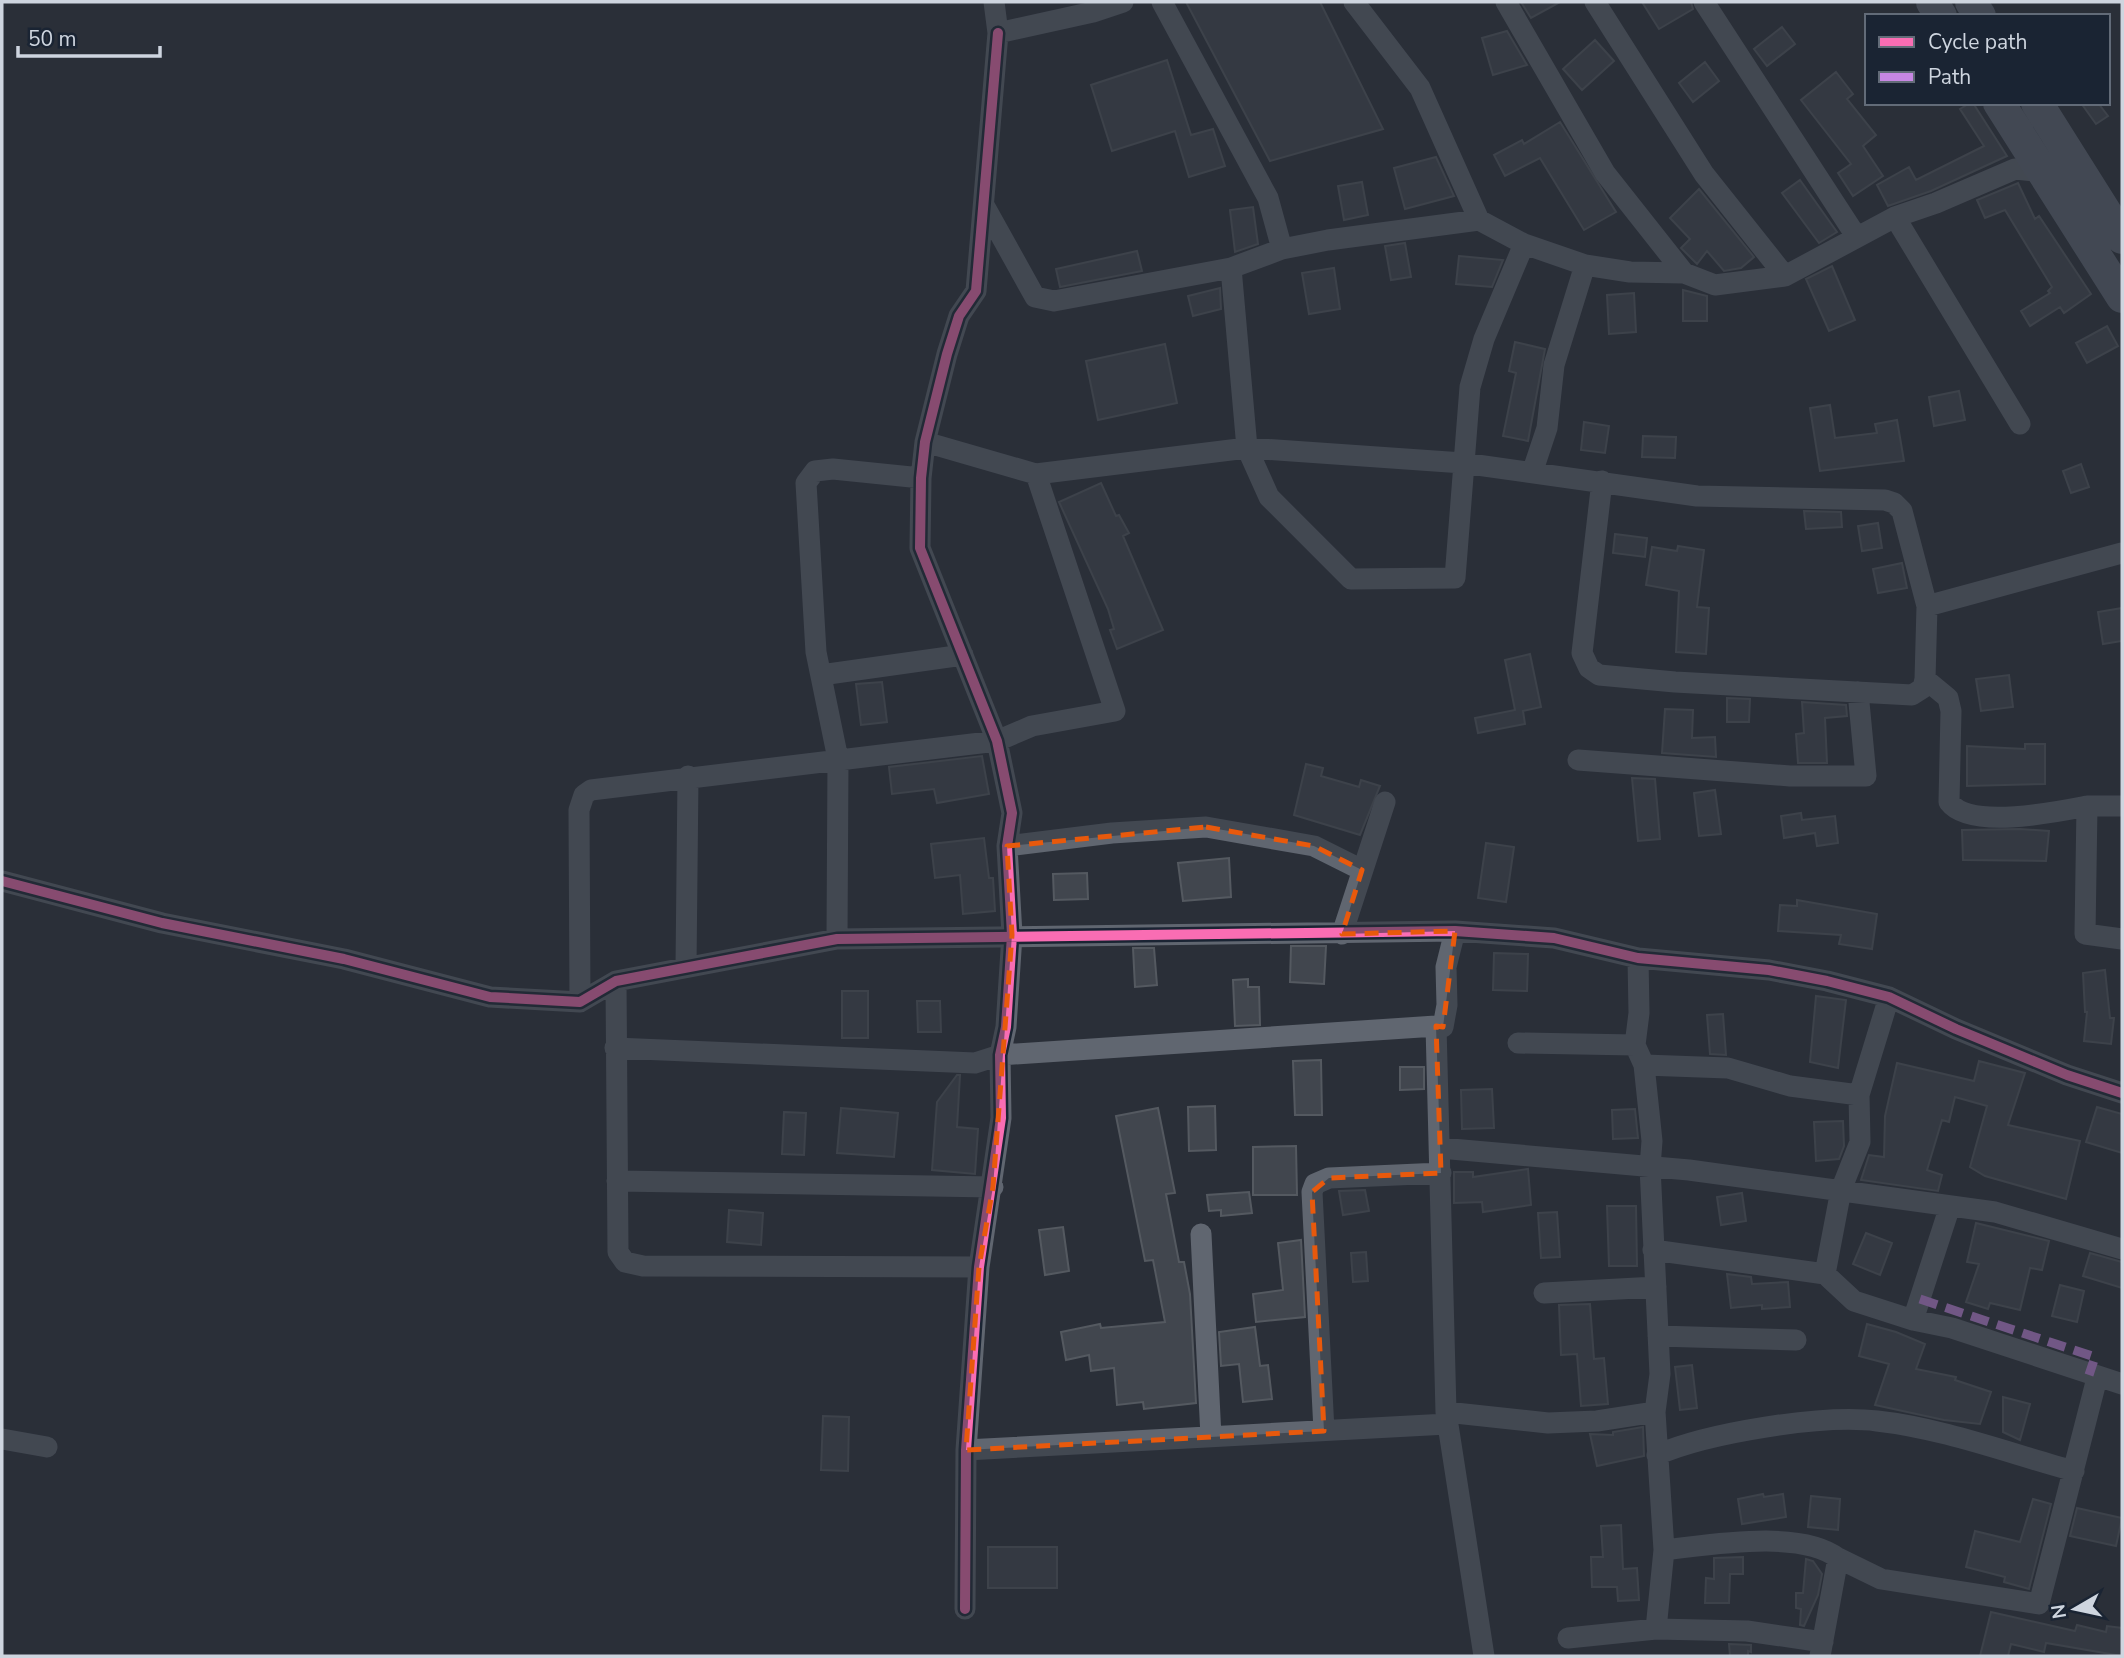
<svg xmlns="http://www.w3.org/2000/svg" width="2124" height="1658" viewBox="0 0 2124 1658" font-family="'Nunito Sans',sans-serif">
<rect width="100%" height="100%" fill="#2a2f38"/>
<path fill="#41464e" stroke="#545960" stroke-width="2" d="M1186,2H1320L1383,129L1270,161Z
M1521,2H1560L1531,18Z
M1642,2H1691L1693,9L1659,29Z
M1782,27L1795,44L1767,66L1754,49Z
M1507,31L1527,65L1493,75L1482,38Z
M1595,40L1614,61L1582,90L1563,69Z
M1167,60L1191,135L1213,129L1225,166L1189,177L1175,131L1112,151L1091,85Z
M1705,62L1719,81L1693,102L1679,83Z
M1836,72L1853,94L1847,99L1876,135L1863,146L1883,176L1853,196L1838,173L1851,164L1801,100Z
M1970,103H1973L2007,156L1931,191L1888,206L1877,185L1909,167L1916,180L1984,146L1960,109Z
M2081,103H2098L2108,116L2096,124Z
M1560,122L1616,212L1584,230L1540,158L1505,176L1494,155L1522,140L1524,144Z
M1436,157L1454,196L1405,209L1394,168Z
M1800,180L1837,232L1819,243L1782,193Z
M1362,182L1368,215L1344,220L1338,186Z
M2018,183L2035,219L2039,216L2091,294L2064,313L2060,307L2030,326L2021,311L2050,293L2048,291L2052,287L2005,210L1985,218L1977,200Z
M1699,189L1754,257L1741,268L1724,271L1707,251L1697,264L1681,248L1690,239L1670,218Z
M1253,207L1258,244L1235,252L1230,210Z
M1405,243L1411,277L1391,280L1385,246Z
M1137,251L1142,271L1060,287L1056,269Z
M1459,256L1503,260L1492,287L1456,284Z
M1832,266L1855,320L1829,331L1806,279Z
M1334,268L1340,309L1309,314L1302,273Z
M1220,288L1221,309L1193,316L1188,296Z
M1683,290L1707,296V321H1683Z
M1634,293L1636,332L1609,334L1607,295Z
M2107,326L2118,346L2087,363L2076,343Z
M1515,342L1545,349L1528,441L1503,436L1516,373L1509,371Z
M1165,344L1177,403L1098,420L1086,361Z
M1959,391L1965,420L1934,426L1929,397Z
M1830,405L1835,438L1877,433L1875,424L1897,420L1904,461L1820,471L1810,408Z
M1584,422L1609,426L1605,453L1581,450Z
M1643,436L1676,437L1675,458L1642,457Z
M2081,464L2089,487L2071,493L2063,471Z
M1101,483L1116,516L1119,515L1129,533L1123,536L1163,630L1117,649L1110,630L1114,629L1108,609L1059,502Z
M1804,511L1841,512L1842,527L1806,529Z
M1878,523L1882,548L1862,551L1858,526Z
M1615,534L1647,538L1645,557L1613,553Z
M1678,546L1704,550L1697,607L1709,608L1706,654L1676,652L1679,591L1646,585L1652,547L1677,551Z
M1902,563L1907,588L1878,593L1873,569Z
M2122,608V641L2103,644L2098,612Z
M1530,654L1541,707L1523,711L1525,724L1478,733L1475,718L1515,710L1505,660Z
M2009,675L2013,707L1981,711L1976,679Z
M882,682L887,722L861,725L856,684Z
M1727,698L1750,699L1749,722H1727Z
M1802,702L1846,705L1847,716L1825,718L1827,763H1798L1796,734L1804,733Z
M1665,709L1693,710L1692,738L1715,737L1716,757L1662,753Z
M2025,744H2045V784L1967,786V746L2025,749Z
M982,756L989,794L937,803L934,789L892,794L889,767Z
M1306,764L1323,768L1321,776L1359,787L1361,780L1380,786L1360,835L1294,815Z
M1632,778L1655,779L1660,839L1638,841Z
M1715,790L1721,834L1699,836L1694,793Z
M1801,813L1802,820L1835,816L1838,843L1817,846L1815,833L1784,838L1781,816Z
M2020,829L2049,831L2046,861L1963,860L1962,830Z
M984,838L989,878H993L995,911L963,914L960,875L935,878L931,844Z
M1486,843L1514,847L1506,902L1478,898Z
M1229,858L1231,897L1183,901L1178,863Z
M1087,873L1088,899L1054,900L1053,874Z
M1797,900L1877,914L1872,949L1839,944L1841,935L1778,931L1780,905L1797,906Z
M1291,946H1326L1324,984L1290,982Z
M1133,948H1154L1157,985L1135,987Z
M1494,953L1528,954L1527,991L1493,990Z
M2105,970L2110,1018H2114L2111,1044L2084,1041L2087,1012H2085L2083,973Z
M1248,979V987H1259L1260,1025L1235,1026L1233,980Z
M842,991H868V1038H842Z
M1816,996L1846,1000L1838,1068L1810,1062Z
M917,1001H940L941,1032H918Z
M1723,1014L1726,1055L1710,1054L1707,1015Z
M1321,1060L1322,1115H1295L1293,1061Z
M1979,1061L2025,1073L2008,1125L2080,1141L2066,1199L1985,1176L1970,1167L1987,1106L1955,1097L1949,1122L1942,1120L1927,1170L1942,1175L1938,1191L1861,1180L1869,1155L1884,1157L1885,1116L1897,1063L1974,1081Z
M1400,1067H1424V1089L1400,1090Z
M957,1075H960L957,1127L978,1129L975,1174L932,1170L937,1102Z
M1492,1089L1494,1128L1462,1129L1461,1090Z
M1215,1106L1216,1150L1189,1151L1188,1107Z
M2097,1107L2122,1114V1153L2086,1142Z
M841,1108L898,1113L894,1157L837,1153Z
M1158,1108L1175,1193L1166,1194L1179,1262H1184L1190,1294L1196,1403L1144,1409L1143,1402L1117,1405L1114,1368L1091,1371L1089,1355L1066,1360L1061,1332L1100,1324L1101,1328L1165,1322L1153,1260L1145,1261L1116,1116Z
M1635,1109L1638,1138L1613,1139L1612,1110Z
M784,1112L806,1113L804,1155L782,1154Z
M1843,1121L1844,1146L1839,1159L1816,1161L1814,1122Z
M1296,1146L1297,1195H1253V1147Z
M1528,1169L1531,1205L1483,1212L1482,1202L1454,1203V1172H1473V1177Z
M1365,1190L1369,1211L1343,1215L1339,1191Z
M1249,1192L1252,1213L1221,1216V1210L1209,1211L1207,1195Z
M1742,1193L1746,1221L1721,1225L1717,1197Z
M1607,1206H1636L1637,1266H1609Z
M729,1210L763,1213L761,1245L727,1242Z
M1557,1212L1560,1257L1541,1258L1538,1213Z
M1976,1223L2049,1241L2042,1270L2030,1268L2020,1310L1990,1303L1988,1309L1966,1302L1979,1264L1967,1262Z
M1063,1227L1069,1271L1045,1275L1039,1230Z
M1866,1233L1892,1243L1880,1275L1853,1264Z
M1301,1240L1305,1317L1256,1322L1253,1294L1283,1290L1278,1243Z
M1366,1252L1368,1281L1353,1282L1351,1253Z
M2090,1253L2122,1262V1288L2083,1276Z
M1727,1274L1751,1277L1752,1284L1788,1282L1790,1307L1762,1309V1305L1731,1308Z
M2060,1285L2084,1291L2077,1322L2052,1316Z
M1590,1304L1594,1359L1604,1358L1608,1404L1581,1406L1577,1354L1561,1355L1559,1305Z
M1867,1324L1896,1332L1925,1344L1916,1369L1956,1377L1955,1380L1991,1392L1980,1424L1944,1420L1875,1405L1889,1364L1859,1356Z
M1255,1327L1260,1366L1268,1365L1272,1399L1243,1402L1239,1364L1221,1366L1219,1332Z
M1692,1365L1697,1408L1680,1410L1675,1367Z
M2003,1397L2030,1404L2020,1440L2003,1432Z
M823,1416L849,1417L848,1471L821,1470Z
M1643,1427L1644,1456L1597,1466L1590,1434L1613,1435V1432Z
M1763,1494L1764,1497L1783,1494L1786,1517L1742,1524L1738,1499Z
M1811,1496L1840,1499L1838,1530L1808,1527Z
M2033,1499L2051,1504L2029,1589L2004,1582L2005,1577L1966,1567L1975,1531L2020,1542Z
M2077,1508L2122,1518L2116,1546L2070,1536Z
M1621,1525L1623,1569L1637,1568L1639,1600L1618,1601L1617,1587H1592L1591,1557H1603L1601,1526Z
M988,1547H1057V1588H988Z
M1743,1557V1574H1730L1729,1603H1705L1706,1578L1714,1579V1558Z
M1806,1559L1813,1561L1822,1574L1818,1595L1804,1626L1800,1625L1801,1609L1796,1608V1593H1803Z
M1991,1612L2075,1631L2077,1625L2106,1632L2107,1626L2122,1628V1656L2046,1643L2044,1652L2011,1644L2008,1656H1980Z
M1729,1644L1751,1645V1652L1748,1651V1656H1730Z"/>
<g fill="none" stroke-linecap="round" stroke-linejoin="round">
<path stroke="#606670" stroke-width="21" d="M994,2L998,33L1093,12L1123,2
M1162,2L1268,198L1282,249
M1354,2L1420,88L1479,220L1328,240L1282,249L1231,268L1247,448L1269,497L1351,579L1455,578L1470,387L1484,339L1524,244
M1506,2L1605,173L1684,273
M1595,2L1704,174L1785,276
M1704,2L1856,236
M985,207L1035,297L1054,301L1231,268
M1895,217L2020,424
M1479,220L1524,244L1585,265L1630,272L1684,273L1715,285L1785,276L1895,217L1936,203L2015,169L2044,172
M925,442L1036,474L1247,448L1463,463L1697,496L1885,500L1894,503L1902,511L1927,606
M1533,470L1547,428L1554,365L1585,265
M1602,481L1582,653L1589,668L1599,675L1675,682L1912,695L1923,688L1925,679L1927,606L2122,553
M821,675L963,655
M1925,679L1948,698L1951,711L1949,802C1970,830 2056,812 2087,806
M1578,760L1790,776H1866L1858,692
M2122,806H2087L2085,934L2122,939
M1007,846L1112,833L1206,827L1314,846L1362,870
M2,881L162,923L344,959L490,997L580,1002L616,981L837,939L1455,931L1554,938L1638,958L1769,970L1827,981L1889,997L1956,1029L2067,1075L2122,1093
M1455,931L1446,967L1447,1005L1443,1027L1436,1026L1446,1412L1484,1656
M1342,934L1385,802
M837,939L838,759L816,652L806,483L815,471L833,469L921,478
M686,967L688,776
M616,981L618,1252L625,1262L643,1266L979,1267
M580,1002L579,810L584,795L591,790L997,741L1032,726L1115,711L1036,474
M1518,1043L1635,1045
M615,1048L975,1063L1000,1055L1436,1026
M1644,1065L1728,1068L1790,1086L1859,1095
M1440,1148L1689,1170L1995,1212L2122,1249
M617,1181L993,1187
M1201,1234L1211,1437
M1653,1250L1825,1274L1854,1301L1913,1320L1952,1328L2122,1384
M1825,1274L1841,1190L1860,1142L1859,1095L1889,997
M1544,1293L1656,1287
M1913,1320L1950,1206
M1658,1336L1796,1340
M1446,1412L1548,1423L1597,1421L1655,1412L1660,1374L1650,1167L1652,1141L1644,1065L1635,1045L1639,1013L1638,958
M1655,1412L1664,1550L1656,1629
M1324,1431L1312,1192L1315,1184L1329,1178L1441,1173
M2,1439L47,1447
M966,1450L1447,1424
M1657,1455C1707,1433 1823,1414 1877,1421C1942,1428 2011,1454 2074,1471
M1664,1550C1710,1545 1800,1529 1838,1558
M965,1609L966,1450L979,1267L1001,1118L1000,1055L1006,1027L1012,935L1007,846L1012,813L997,741L920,548L921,478L925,442L947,354L959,316L976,291L998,33
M1568,1638L1656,1629L1747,1631L1823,1642
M1820,1656L1838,1558L1881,1579L2039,1604L2097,1378"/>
<path stroke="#606774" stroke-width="32" d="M1932,2L1941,16
M1971,2L1980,16
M1999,103L2122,297
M2037,103L2122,238"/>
<path stroke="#c787e3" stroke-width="9" stroke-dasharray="18 9" stroke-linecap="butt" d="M1920,1299L2095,1357L2089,1375"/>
<g stroke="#1a2433" stroke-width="15">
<path id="cycleway" d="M2,881L162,923L344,959L490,997L580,1002L616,981L837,939L1455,931L1554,938L1638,958L1769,970L1827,981L1889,997L1956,1029L2067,1075L2122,1093
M965,1609L966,1450L979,1267L1001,1118L1000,1055L1006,1027L1012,935L1007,846L1012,813L997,741L920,548L921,478L925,442L947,354L959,316L976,291L998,33"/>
</g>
<use href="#cycleway" stroke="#f96db3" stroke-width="10"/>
</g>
<path d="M0 0H2124V1658H0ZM1206,827L1314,846L1362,870L1342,934L1455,931L1443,1027L1436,1026L1441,1173L1329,1178L1312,1192L1324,1431L966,1450L979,1267L993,1187L1012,935L1007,846Z" fill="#2a2f38" fill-opacity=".55" fill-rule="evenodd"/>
<path fill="none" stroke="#e8590c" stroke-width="5" stroke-dasharray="14 9" stroke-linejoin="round" d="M1206,827L1314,846L1362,870L1342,934L1455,931L1443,1027L1436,1026L1441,1173L1329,1178L1312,1192L1324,1431L966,1450L979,1267L993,1187L1012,935L1007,846Z"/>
<rect width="2124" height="1658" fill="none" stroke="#ced5df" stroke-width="7"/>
<rect x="1865" y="14" width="245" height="91" fill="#1a2433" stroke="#626b78" stroke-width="2"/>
<rect x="1879" y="37" width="35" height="10" fill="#f96db3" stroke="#626b78" stroke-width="2"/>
<text x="1928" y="49" font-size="21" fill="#ced5df">Cycle path</text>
<rect x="1879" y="72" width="35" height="10" fill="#c787e3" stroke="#626b78" stroke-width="2"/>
<text x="1928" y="84" font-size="21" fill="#ced5df">Path</text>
<g transform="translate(2075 1609) rotate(261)" stroke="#1a2433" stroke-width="5" paint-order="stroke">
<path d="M0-5L12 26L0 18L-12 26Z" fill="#ced5df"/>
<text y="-10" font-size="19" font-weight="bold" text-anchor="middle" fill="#ced5df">N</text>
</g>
<path d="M18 46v10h142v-10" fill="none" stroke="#ced5df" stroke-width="3.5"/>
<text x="28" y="46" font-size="21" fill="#ced5df" stroke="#1a2433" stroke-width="5" paint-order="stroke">50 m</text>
</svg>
